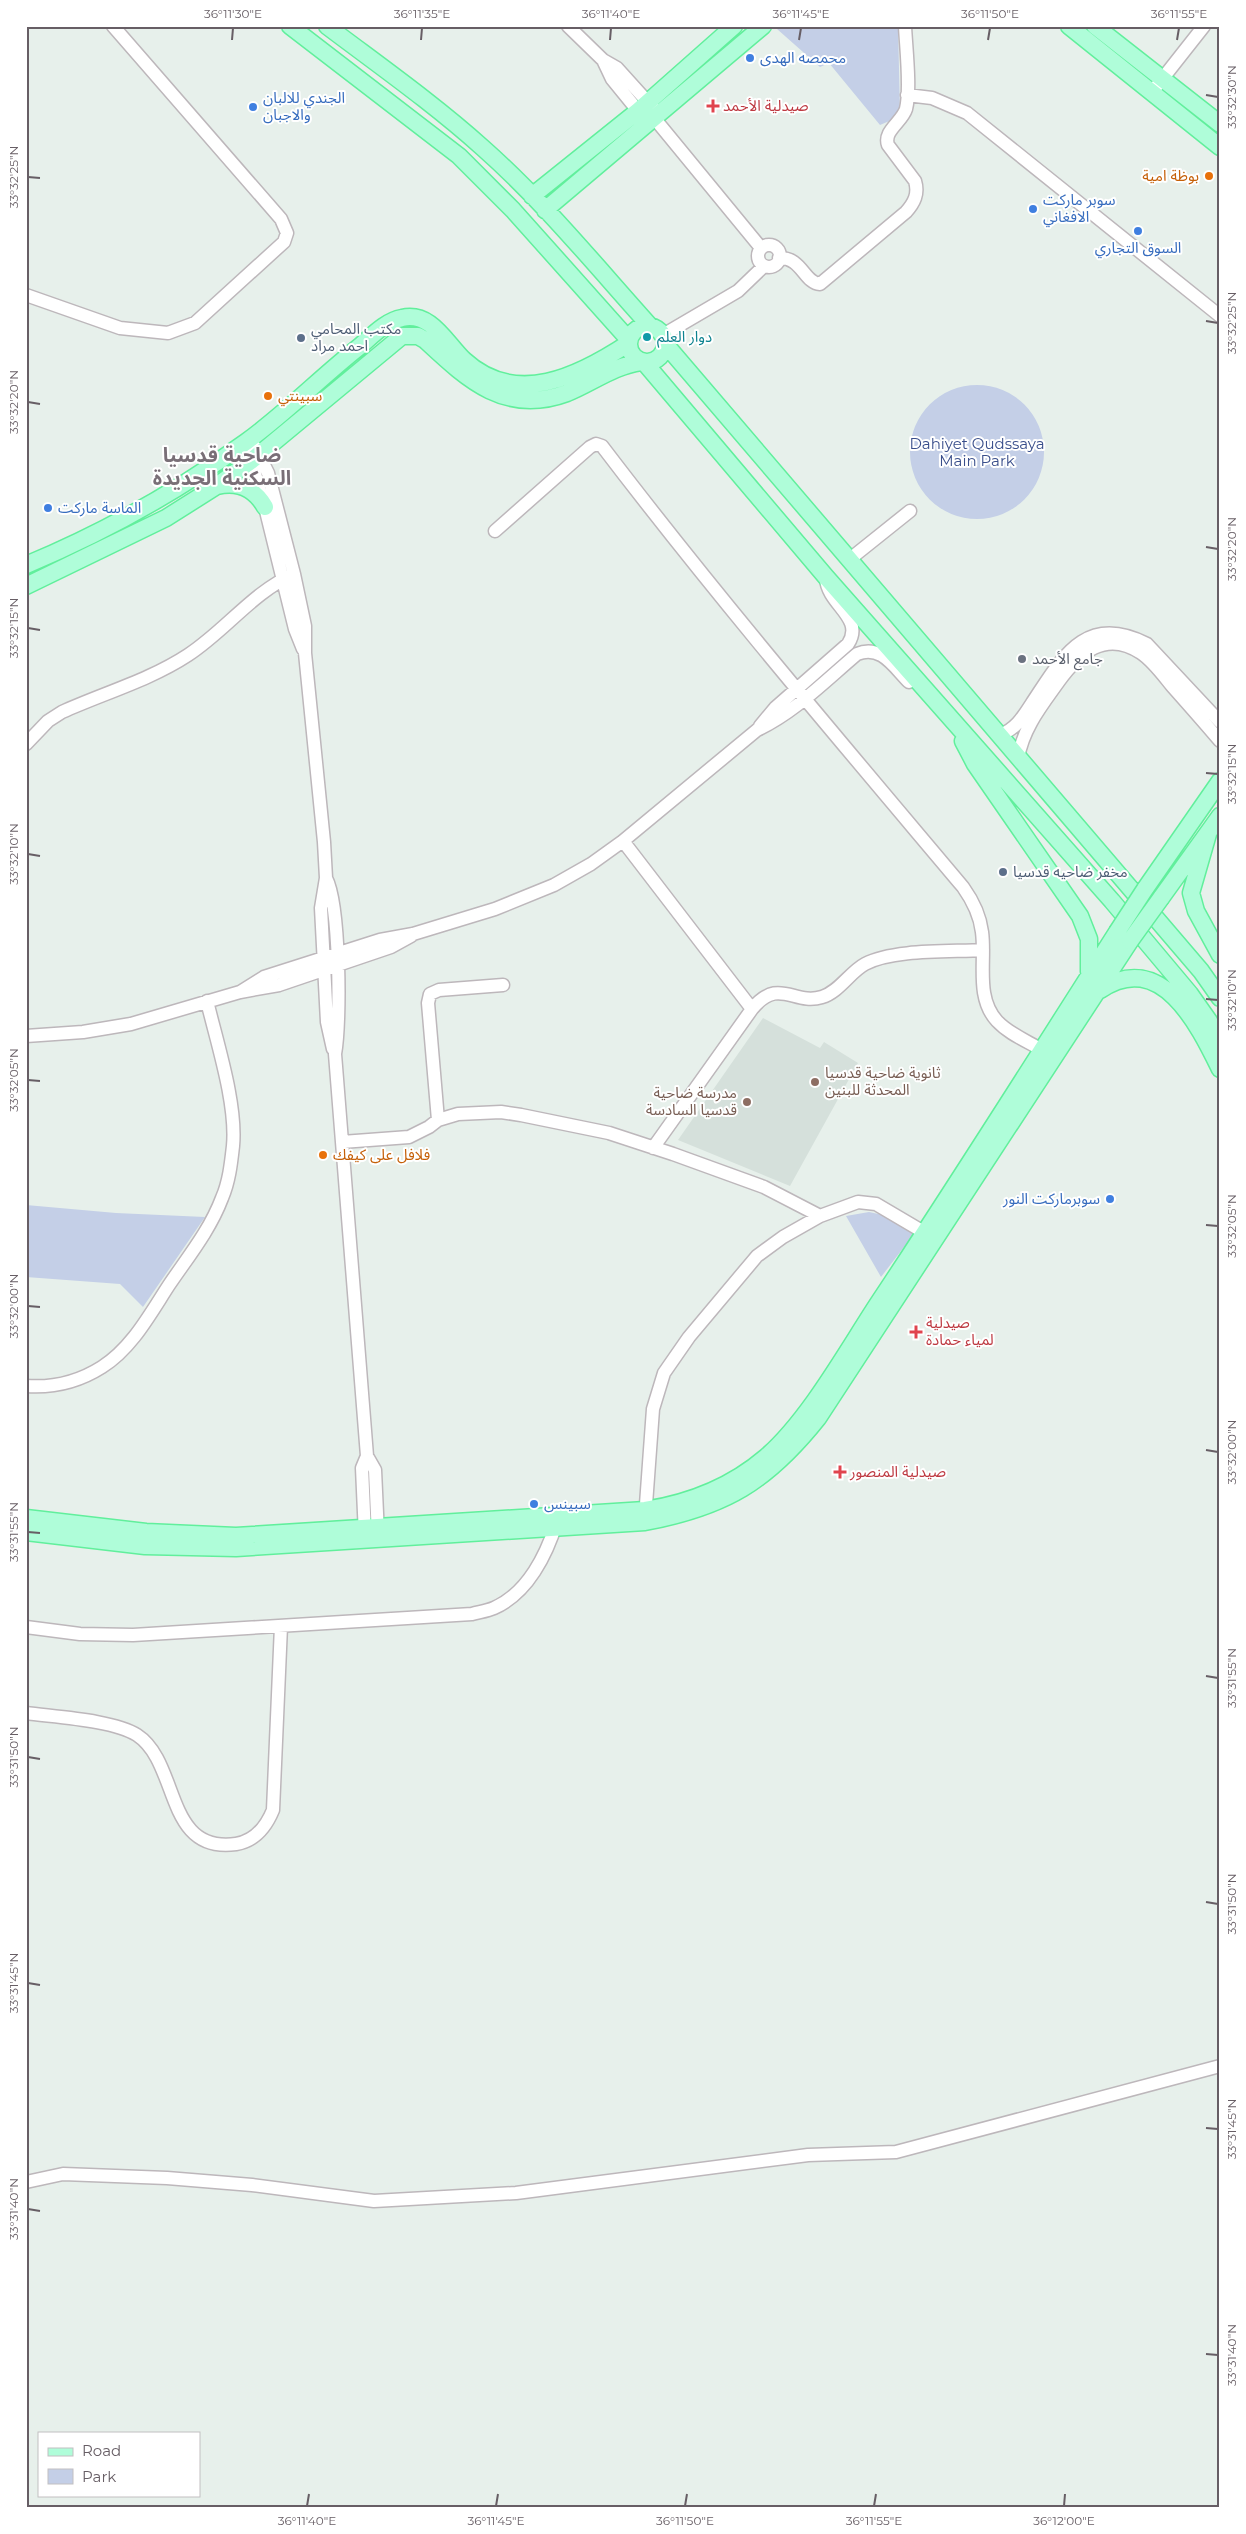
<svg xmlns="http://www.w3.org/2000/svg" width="1246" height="2534" viewBox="0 0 1246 2534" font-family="Montserrat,'Noto Sans Arabic',sans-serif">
<rect width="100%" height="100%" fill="#e7f0eb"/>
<path fill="#d5e0db" d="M763,1018L820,1048L824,1042L858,1063L790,1186L678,1140Z"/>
<path fill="#c4cfe7" d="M780,26H898L900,112L894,119L880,125L829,63L820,67L777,29Z
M910 452a67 67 0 1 1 134 0a67 67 0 1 1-134 0Z
M26,1205L116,1213L205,1217L143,1307L120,1284L26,1277Z
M869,1212L883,1215L914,1234L881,1277L846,1216Z"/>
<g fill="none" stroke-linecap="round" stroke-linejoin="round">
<g stroke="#bdb7bb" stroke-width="15">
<path id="minor" d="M568,26L603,60L617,68L654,109
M603,60L612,79L643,117
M1152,92L1204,26
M907,95L932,98L967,113L1220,316
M655,119L761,248
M758 256a11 11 0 1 1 22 0a11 11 0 1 1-22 0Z
M779,258C802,257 804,283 820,284L906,212C914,203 919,194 915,181L888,145C883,131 902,122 906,109C911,89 906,48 905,26
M26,295L120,328L168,333L195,323L284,242L287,233L281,219L113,26
M663,335L738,291L764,266
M255,447L268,473L294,574L305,626V653L324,842L326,878L321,908L327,1022L333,1049
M249,454L265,507L295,629L303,649
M495,531L590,447L596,444L602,446C717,597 841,742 963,887C973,901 980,915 982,932C986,961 975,997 997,1021C1009,1034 1027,1041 1042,1050
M850,559L910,511
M760,726L775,708L848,644C865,618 828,605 826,579
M1000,735C1016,729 1023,717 1032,703C1062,658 1085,612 1147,644L1220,722
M26,744L48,721L62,712C104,693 150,680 188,655C225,631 253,592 294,574
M1018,758C1023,728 1042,705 1059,681C1079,654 1105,629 1141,653C1153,661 1163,675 1172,686C1188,704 1204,722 1220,741
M623,841L752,1009
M326,878C340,905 341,1022 335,1054L367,1456L375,1470L378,1535
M240,992L264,977L380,940L413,934L495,909L554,885L591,864L623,841L757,730C795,712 825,681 857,654C881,644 894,667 909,682
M26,1036L83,1032L131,1024L240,992L279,985L391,947L411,936
M438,1120L428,1003L430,994L439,990L503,985
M342,1142L409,1137L429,1127L438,1120L458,1114L501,1112L521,1115L609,1133L673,1154L764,1187L820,1216
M653,1148L752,1009C779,976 794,1006 822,997C839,992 850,972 865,964C893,949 950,952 983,950
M26,1386C53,1388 80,1381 102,1367C132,1348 150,1314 169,1285C188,1257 210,1230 222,1198C229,1182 231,1164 233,1146C237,1104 217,1043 207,1001
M645,1518L653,1409L664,1373L689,1337L757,1256L783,1237L820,1216L858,1202L876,1204L932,1237
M365,1535L362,1468L367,1456
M26,1627L80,1634L133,1635L472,1614C479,1612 487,1611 494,1608C528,1593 547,1554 557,1521
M26,1713C55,1717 114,1720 137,1735C180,1763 164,1854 236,1844C255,1841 266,1827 273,1810L281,1626
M26,2182L63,2174L167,2178L252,2185L374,2201L516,2193L808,2155L896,2152L1220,2066"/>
</g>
<g stroke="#61ef9c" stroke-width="19">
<path id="major" d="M290,26L459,156L513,210L629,340
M327,26C380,66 434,104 483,148C544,202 596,266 650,326
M1069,26L1220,147
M1095,26L1220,124
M532,196L638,111L734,26
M545,210L763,26
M629 344a18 18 0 1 1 36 0a18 18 0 1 1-36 0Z
M666,345L1201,971L1220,998
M644,362L826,577L1112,901L1190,994L1209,1021L1220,1041
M217,486C238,481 255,489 265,507
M26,565C103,533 178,491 246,442C286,413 321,377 359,347C371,337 385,321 402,318C431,311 446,343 464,360C516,408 579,376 629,343
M26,586L166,518L215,487L251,461L402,336H418L425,340C467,379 505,416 567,393C592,383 613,366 641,362
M963,741L975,764L1080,916L1089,939V972
M1208,834L1191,893L1196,911L1220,955
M1145,889L1220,781
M1161,898L1220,816
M1100,990C1161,949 1198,1024 1220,1069
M26,1518L146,1532L236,1536L645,1510C690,1503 731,1487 766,1457C809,1420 848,1349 879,1302C960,1180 1038,1056 1117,932
M26,1532L145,1546L236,1548L645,1522C725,1507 767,1482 818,1418L1130,941"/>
</g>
<use href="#minor" stroke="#fff" stroke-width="12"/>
<use href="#major" stroke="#affdd9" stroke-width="16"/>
<g stroke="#61ef9c" stroke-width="19" stroke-linecap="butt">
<path id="major-bridge" d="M1117,932L1145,889
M1130,941L1161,898"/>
</g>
<use href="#major-bridge" stroke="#affdd9" stroke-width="16"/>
</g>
<path fill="none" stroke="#675e65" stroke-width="2" d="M232,40L233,28M421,40L422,28M610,40L611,28M799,40L801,28M988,40L990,28M1177,40L1179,28M1206,95L1218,97M28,177L40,178M1206,321L1218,323M28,402L40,404M1206,547L1218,549M28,628L40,630M1206,773L1218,774M28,854L40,856M1206,999L1218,1000M28,1080L40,1081M1206,1225L1218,1226M28,1306L40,1307M1206,1450L1218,1452M28,1532L40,1533M1206,1676L1218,1678M28,1757L40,1759M1206,1902L1218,1904M28,1983L40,1985M1206,2128L1218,2129M28,2209L40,2211M1206,2354L1218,2355M307,2506L309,2494M496,2506L498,2494M685,2506L687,2494M874,2506L876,2494M1064,2506L1065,2494"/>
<g fill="#3f7fe0" stroke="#fff" stroke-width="2">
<circle cx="750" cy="58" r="5"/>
<circle cx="253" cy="107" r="5"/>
<circle cx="1033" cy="209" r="5"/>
<circle cx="1138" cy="231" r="5"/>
<circle cx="48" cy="508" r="5"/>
<circle cx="1110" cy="1199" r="5"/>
<circle cx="534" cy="1504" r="5"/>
</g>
<g fill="#e0444e" stroke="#fff" stroke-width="2">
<path d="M710.5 98.5h5v5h5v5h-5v5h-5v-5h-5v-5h5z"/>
<path d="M913.5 1324.5h5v5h5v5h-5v5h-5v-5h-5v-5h5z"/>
<path d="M837.5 1464.5h5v5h5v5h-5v5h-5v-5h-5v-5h5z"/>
</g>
<g fill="#e8710a" stroke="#fff" stroke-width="2">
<circle cx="1209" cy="176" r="5"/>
<circle cx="268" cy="396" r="5"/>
<circle cx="323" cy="1155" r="5"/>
</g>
<circle fill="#0f9aa8" stroke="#fff" stroke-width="2" cx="647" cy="337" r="5"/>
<g fill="#5c6f8a" stroke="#fff" stroke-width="2">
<circle cx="301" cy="338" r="5"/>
<circle cx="1003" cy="872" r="5"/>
</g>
<circle fill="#6b7280" stroke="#fff" stroke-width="2" cx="1022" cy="659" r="5"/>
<g fill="#8d6e63" stroke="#fff" stroke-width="2">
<circle cx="815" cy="1082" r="5"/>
<circle cx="747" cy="1102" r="5"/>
</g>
<g text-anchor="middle" stroke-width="4" stroke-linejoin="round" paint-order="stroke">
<g font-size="15" fill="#366cbe" stroke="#fff" text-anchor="start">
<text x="760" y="63">محمصه الهدى</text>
<text x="263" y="103">الجندي للالبان<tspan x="263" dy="17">والاجبان</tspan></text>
<text x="1043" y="205">سوبر ماركت<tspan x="1043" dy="17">الافغاني</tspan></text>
<text x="1138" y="253" text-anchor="middle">السوق التجاري</text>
<text x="58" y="513">الماسة ماركت</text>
<text x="1100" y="1204" text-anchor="end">سوبرماركت النور</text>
<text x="544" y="1509">سبينس</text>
</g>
<g font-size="15" fill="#be3a42" stroke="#fff" text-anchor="start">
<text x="723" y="111">صيدلية الأحمد</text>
<text x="926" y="1328">صيدلية<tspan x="926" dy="17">لمياء حمادة</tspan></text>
<text x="850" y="1477">صيدلية المنصور</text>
</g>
<g font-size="15" fill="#c56008" stroke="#fff" text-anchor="start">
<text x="1199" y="181" text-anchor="end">بوظة امية</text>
<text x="278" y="401">سبينتي</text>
<text x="333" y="1160">فلافل على كيفك</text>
</g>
<g font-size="15" fill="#4e5e75" stroke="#fff" text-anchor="start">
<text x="311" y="334">مكتب المحامي<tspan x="311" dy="17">احمد مراد</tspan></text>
<text x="1013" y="877">مخفر ضاحيه قدسيا</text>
</g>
<g font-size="15" fill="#0d838f" stroke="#fff" text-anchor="start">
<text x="657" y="342">دوار العلم</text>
</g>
<g font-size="15" fill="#394e8b" stroke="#fff">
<text x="977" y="449">Dahiyet Qudssaya<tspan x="977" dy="17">Main Park</tspan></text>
</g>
<g font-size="15" fill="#5b616d" stroke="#fff" text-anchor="start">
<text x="1032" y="664">جامع الأحمد</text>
</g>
<g font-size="15" fill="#785e54" stroke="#fff" text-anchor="start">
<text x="825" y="1078">ثانوية ضاحية قدسيا<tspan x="825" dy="17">المحدثة للبنين</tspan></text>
<text x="737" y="1098" text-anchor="end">مدرسة ضاحية<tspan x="737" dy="17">قدسيا السادسة</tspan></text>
</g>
<g font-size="20" font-weight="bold" fill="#796f77" stroke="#fff">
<text x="222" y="462">ضاحية قدسيا<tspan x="222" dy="23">السكنية الجديدة</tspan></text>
</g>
</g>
<rect width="1246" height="2534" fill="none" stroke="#ffffff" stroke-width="55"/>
<rect x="38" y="2432" width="162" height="65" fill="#ffffff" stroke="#c2bfc1"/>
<rect x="48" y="2448" width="25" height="8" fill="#affdd9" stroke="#c2bfc1"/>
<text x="82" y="2456" font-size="15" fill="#675e65">Road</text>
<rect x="48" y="2469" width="25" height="15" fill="#c4cfe7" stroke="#c2bfc1"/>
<text x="82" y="2482" font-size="15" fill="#675e65">Park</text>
<rect x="28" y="28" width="1190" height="2478" fill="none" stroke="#675e65" stroke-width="2"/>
<g font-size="12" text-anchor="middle" fill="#675e65">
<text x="233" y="18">36°11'30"E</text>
<text x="422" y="18">36°11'35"E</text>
<text x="611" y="18">36°11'40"E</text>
<text x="801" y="18">36°11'45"E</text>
<text x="990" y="18">36°11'50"E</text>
<text x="1179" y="18">36°11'55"E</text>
<text transform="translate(1232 97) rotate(-90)" y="4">33°32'30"N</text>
<text transform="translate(14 177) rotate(-90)" y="4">33°32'25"N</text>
<text transform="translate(1232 323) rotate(-90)" y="4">33°32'25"N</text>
<text transform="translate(14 402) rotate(-90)" y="4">33°32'20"N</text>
<text transform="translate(1232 549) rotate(-90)" y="4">33°32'20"N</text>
<text transform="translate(14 628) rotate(-90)" y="4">33°32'15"N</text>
<text transform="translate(1232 774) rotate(-90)" y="4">33°32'15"N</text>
<text transform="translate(14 854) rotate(-90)" y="4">33°32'10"N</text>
<text transform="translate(1232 1000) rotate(-90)" y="4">33°32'10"N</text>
<text transform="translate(14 1080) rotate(-90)" y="4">33°32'05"N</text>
<text transform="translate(1232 1226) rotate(-90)" y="4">33°32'05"N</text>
<text transform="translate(14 1306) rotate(-90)" y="4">33°32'00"N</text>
<text transform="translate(1232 1452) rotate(-90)" y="4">33°32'00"N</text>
<text transform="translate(14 1532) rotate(-90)" y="4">33°31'55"N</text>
<text transform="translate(1232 1678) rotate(-90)" y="4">33°31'55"N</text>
<text transform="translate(14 1757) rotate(-90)" y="4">33°31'50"N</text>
<text transform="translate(1232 1904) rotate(-90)" y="4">33°31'50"N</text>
<text transform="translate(14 1983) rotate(-90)" y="4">33°31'45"N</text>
<text transform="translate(1232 2129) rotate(-90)" y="4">33°31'45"N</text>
<text transform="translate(14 2209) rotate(-90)" y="4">33°31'40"N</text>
<text transform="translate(1232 2355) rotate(-90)" y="4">33°31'40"N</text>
<text x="307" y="2525">36°11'40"E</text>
<text x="496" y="2525">36°11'45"E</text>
<text x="685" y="2525">36°11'50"E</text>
<text x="874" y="2525">36°11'55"E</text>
<text x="1064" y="2525">36°12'00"E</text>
</g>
</svg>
